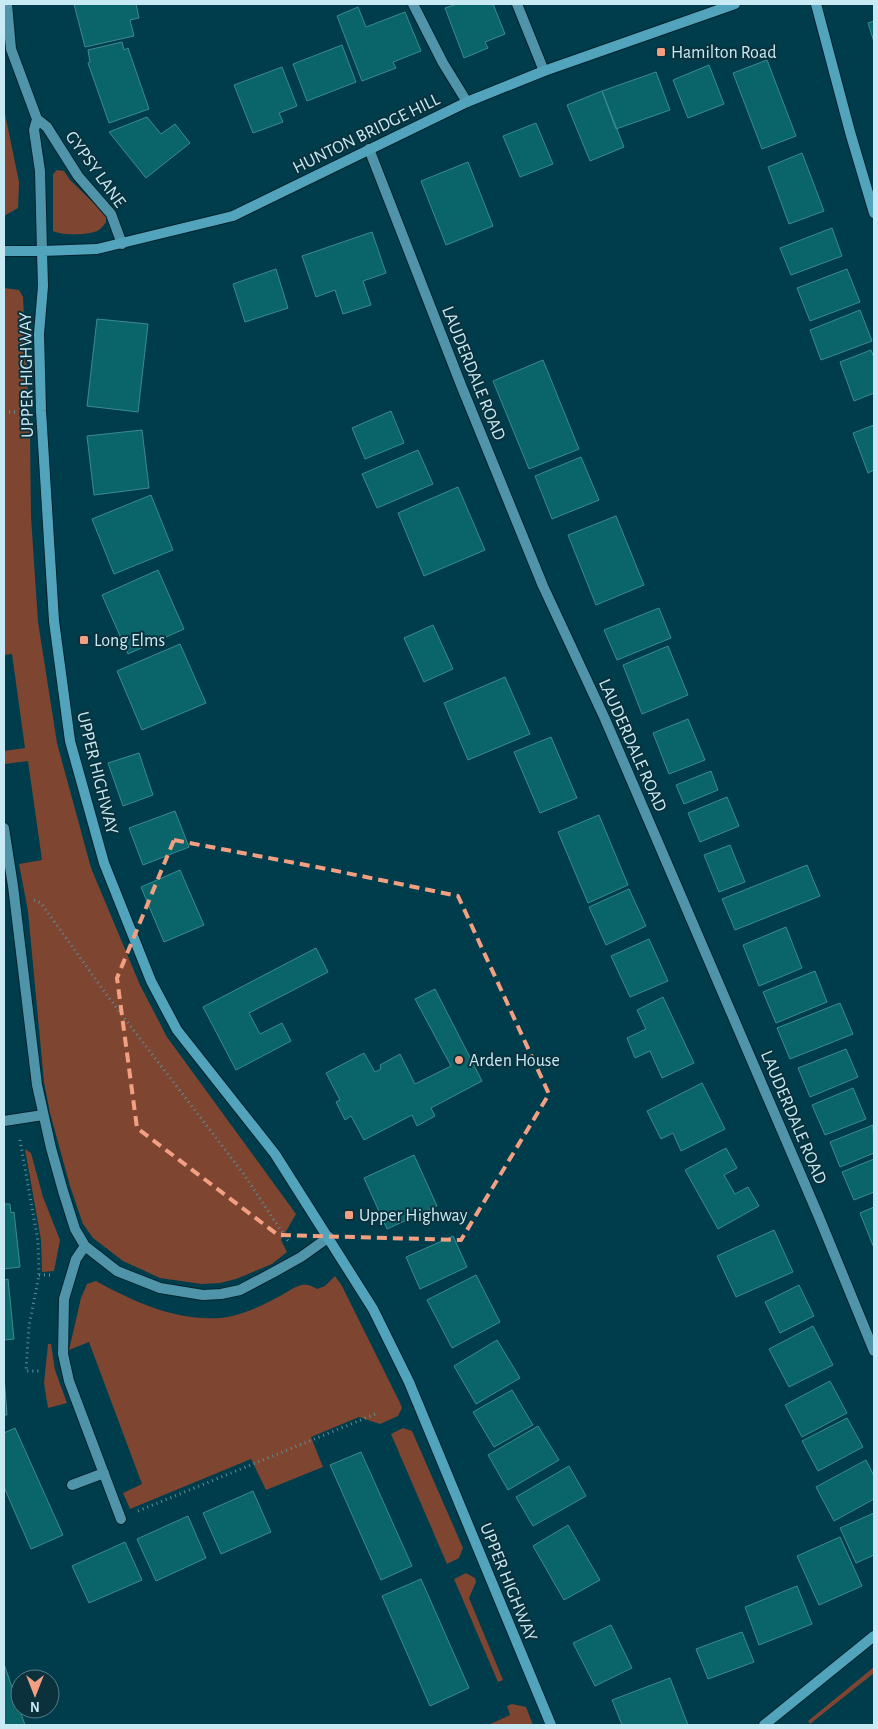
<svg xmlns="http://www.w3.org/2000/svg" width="878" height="1729" viewBox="0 0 878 1729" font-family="'Alegreya Sans',sans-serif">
<rect width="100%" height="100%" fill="#003d4c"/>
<path fill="#7e4531" d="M4,109L19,182L18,208L4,216Z
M57,170L64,171L70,180L106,215V222C104,225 101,229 97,231C87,235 63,236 53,231V174Z
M4,288L19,290L23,297L30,433L31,517L38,622L57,743L91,868L140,985L167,1037L296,1214L281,1240L287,1252L272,1264L236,1279L220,1283L201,1284L160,1278L123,1261L93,1238L83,1224L70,1186L50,1113L44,1082L28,911L19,864L42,860L28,761L5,764L4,751L25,748L12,654L4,655Z
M25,1149L31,1153L43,1197L60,1240L54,1271L42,1272L41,1240Z
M335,1276L342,1286L400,1403L402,1408L398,1416L380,1424L359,1417L311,1437L323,1467L266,1490L251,1459L130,1509L123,1493L142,1484L89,1342L69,1350L81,1298L87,1284L96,1281C134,1302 176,1321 220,1318C239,1317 261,1306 278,1297C285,1294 294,1286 302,1285C308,1284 312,1286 317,1289L325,1286Z
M48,1344H51L55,1370L67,1403L48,1408L44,1383Z
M403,1428L412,1431L463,1548L459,1558L447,1564L391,1434Z
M466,1573L475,1578L476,1582L469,1598L503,1680L498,1682L454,1579Z
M874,1667V1673L810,1724L808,1721Z
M512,1704L526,1707L533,1725H488L510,1715L507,1706Z"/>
<path fill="#0a656a" stroke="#3c8a8e" d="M74,4H136L139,18L130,20L134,36L85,47Z
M457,4H493L505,34L485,42L488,48L464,58L445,8Z
M358,7L366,27L405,12L421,51L393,62L396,68L362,81L337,16Z
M874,21V42L868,23Z
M122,42L124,50L128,48L149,109L109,123L88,63L90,62L88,50Z
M342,45L356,82L307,101L293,64Z
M767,60L796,136L762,149L733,73Z
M709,65L724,104L688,118L673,80Z
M282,67L297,106L279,113L283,122L253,133L234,85Z
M656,72L670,110L616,129L602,91Z
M602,91L624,147L590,161L567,105Z
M147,117L161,134L175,124L190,143L146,178L109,132Z
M536,123L553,164L520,177L503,136Z
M802,153L824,211L789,224L768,167Z
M468,162L493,226L446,245L421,181Z
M832,228L842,256L791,275L780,248Z
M372,232L386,273L363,281L371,305L343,314L335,290L316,297L302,256Z
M276,269L288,308L245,322L233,284Z
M847,269L860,302L810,321L797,288Z
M860,310L872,341L821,360L810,330Z
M97,319L148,324L138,412L87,406Z
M871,350L874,357V393L854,401L840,362Z
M543,360L579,449L529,469L493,381Z
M391,411L404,443L365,459L352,428Z
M874,425V470L868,473L853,433Z
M142,430L149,488L94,495L87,436Z
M418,450L433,484L377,508L362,474Z
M581,457L599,500L552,519L535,476Z
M458,487L485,550L424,576L398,513Z
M151,495L173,550L114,574L92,519Z
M616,516L644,585L596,605L568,535Z
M158,570L184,629L128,654L102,595Z
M659,608L671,638L617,660L604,630Z
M433,625L453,669L424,682L404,638Z
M180,644L206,703L142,730L117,671Z
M668,646L688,695L642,714L623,665Z
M505,677L530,734L468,760L444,703Z
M688,719L705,760L669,774L653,733Z
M551,737L577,798L540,813L514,752Z
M139,753L153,795L123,806L108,763Z
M711,771L718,790L684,804L676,785Z
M727,797L739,826L700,842L688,813Z
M175,811L189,847L143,865L129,828Z
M599,815L628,885L588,903L558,832Z
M730,845L745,882L719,892L704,855Z
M807,865L820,896L735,930L722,899Z
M180,870L204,925L164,942L141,887Z
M629,889L646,926L606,945L589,907Z
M786,927L802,968L759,986L743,945Z
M649,939L668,981L630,997L611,956Z
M316,948L328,972L249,1013L260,1034L282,1023L291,1041L236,1070L203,1007Z
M815,971L827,1002L776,1023L763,992Z
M435,989L482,1081L431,1108L435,1116L417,1126L412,1115L364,1140L351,1116L345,1120L336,1102L340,1100L326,1073L364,1053L375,1072L381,1069L380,1065L400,1054L415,1084L451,1066L415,999Z
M663,997L694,1063L662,1078L650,1051L635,1058L627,1038L646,1029L637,1010Z
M840,1003L853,1034L790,1059L777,1028Z
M846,1049L858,1077L810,1097L798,1068Z
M702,1083L725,1129L681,1151L673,1133L661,1139L647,1111Z
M853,1088L866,1119L825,1135L812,1105Z
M873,1125L874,1153L840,1167L830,1142Z
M726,1148L737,1168L724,1175L735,1194L748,1187L759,1206L718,1229L685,1170Z
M414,1155L437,1206L387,1229L364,1178Z
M874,1159V1192L854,1200L842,1172Z
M4,1204H10L11,1213L14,1212L20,1267L4,1269Z
M874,1207V1248L860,1213Z
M774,1230L793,1272L736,1297L717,1256Z
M453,1236L467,1267L420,1289L406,1257Z
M476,1275L500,1322L452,1348L427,1300Z
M8,1279L14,1339L4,1340V1280Z
M799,1285L814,1316L780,1333L765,1302Z
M813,1326L833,1365L789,1387L769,1349Z
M497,1340L520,1378L476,1404L454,1366Z
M4,1376L7,1415H4Z
M830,1381L847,1413L802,1437L785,1405Z
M512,1390L533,1425L494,1447L473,1412Z
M847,1418L863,1447L818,1471L802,1441Z
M538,1426L559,1460L508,1490L488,1455Z
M15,1428L63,1535L31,1549L4,1487V1433Z
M361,1452L412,1566L381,1580L330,1465Z
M866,1460L874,1476V1499L834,1521L816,1487Z
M569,1466L586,1496L533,1526L516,1497Z
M253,1491L271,1532L221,1554L203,1513Z
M874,1513V1555L856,1563L840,1528Z
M188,1516L206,1558L156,1581L137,1539Z
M568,1525L600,1580L564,1600L533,1546Z
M840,1537L862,1586L819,1605L797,1556Z
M125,1542L142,1580L89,1603L72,1566Z
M421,1579L469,1688L430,1706L382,1596Z
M797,1586L812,1624L759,1645L745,1607Z
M611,1625L632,1668L595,1686L573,1643Z
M742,1632L754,1662L708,1679L696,1649Z
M4,1664L25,1725H4Z
M670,1678L688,1725H622L612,1700Z"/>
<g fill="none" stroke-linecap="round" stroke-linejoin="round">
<g stroke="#00232d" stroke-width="12">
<path id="lane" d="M413,4L443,63L467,102"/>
</g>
<g stroke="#00232d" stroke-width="12">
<path id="street" d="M7,4L11,49L37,119L47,127L78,176L111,214L122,244
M517,4L544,71
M37,119L34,130L40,171L42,251
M369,149L461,385L543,586L605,719L819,1217L874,1351
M4,828L13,886L37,1085L51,1148L63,1191L75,1229L85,1246L117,1271L160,1288L203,1295L221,1294L240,1290L274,1272L301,1257L329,1237
M4,1121L43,1115
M85,1246L76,1259L64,1299L63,1354L69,1381L121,1519
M72,1485L104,1473"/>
</g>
<g stroke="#00232d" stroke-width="12">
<path id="secondary" d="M816,4L850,132L874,213
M4,251H42L97,249L233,216L467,102L544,71L735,4
M42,251L43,286L39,334L41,411L54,621L70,741L104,863L151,981L177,1030L275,1154L373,1309L409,1382L551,1725
M764,1725L874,1636"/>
</g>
<path stroke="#5f8f9c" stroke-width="3" stroke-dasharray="1 4" stroke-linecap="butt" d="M4,412H21
M34,900L41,903L109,998L243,1173L288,1241
M20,1140L38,1241L39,1275L29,1326L26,1371H42
M39,1275H51
M138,1511L378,1413"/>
<use href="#lane" stroke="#4f94a9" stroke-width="10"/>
<use href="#street" stroke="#4f94a9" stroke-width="10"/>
<use href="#secondary" stroke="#52a4bc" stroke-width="10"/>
</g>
<path fill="none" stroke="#f39f82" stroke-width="4" stroke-dasharray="10 6" stroke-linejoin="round" d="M174,840L327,869L458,896L549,1094L461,1240L278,1235L137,1128L117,978Z"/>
<g fill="#f39f82" stroke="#0b323c" stroke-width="2">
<rect x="656" y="47" width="10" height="10" rx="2.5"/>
<rect x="79" y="635" width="10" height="10" rx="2.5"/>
<circle cx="459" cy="1060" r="5"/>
<rect x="344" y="1210" width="10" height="10" rx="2.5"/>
</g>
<g text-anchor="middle" stroke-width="4" stroke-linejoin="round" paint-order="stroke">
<g font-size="18" fill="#c8eaf5" stroke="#0b323c" text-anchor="start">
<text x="671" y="58">Hamilton Road</text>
<text x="94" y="646">Long Elms</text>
<text x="469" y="1066">Arden House</text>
<text x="359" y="1221">Upper Highway</text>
</g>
<g font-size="18" fill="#c8eaf5" stroke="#0b323c">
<text transform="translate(366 133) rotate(-26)" y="6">HUNTON BRIDGE HILL</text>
<text transform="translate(96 169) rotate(54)" y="6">GYPSY LANE</text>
<text transform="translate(474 373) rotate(68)" y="6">LAUDERDALE ROAD</text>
<text transform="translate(26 375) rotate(-91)" y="6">UPPER HIGHWAY</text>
<text transform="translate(633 745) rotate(66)" y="6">LAUDERDALE ROAD</text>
<text transform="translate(98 773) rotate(76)" y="6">UPPER HIGHWAY</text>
<text transform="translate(794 1117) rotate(67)" y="6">LAUDERDALE ROAD</text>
<text transform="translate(509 1582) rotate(68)" y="6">UPPER HIGHWAY</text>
</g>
</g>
<rect width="878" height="1729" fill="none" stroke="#c8eaf5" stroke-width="10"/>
<g transform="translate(35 1694) rotate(180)"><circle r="24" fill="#0b323c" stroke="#577c86"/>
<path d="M0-4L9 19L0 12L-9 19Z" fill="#f39f82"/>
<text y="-8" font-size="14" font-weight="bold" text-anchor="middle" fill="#c8eaf5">N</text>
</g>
</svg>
